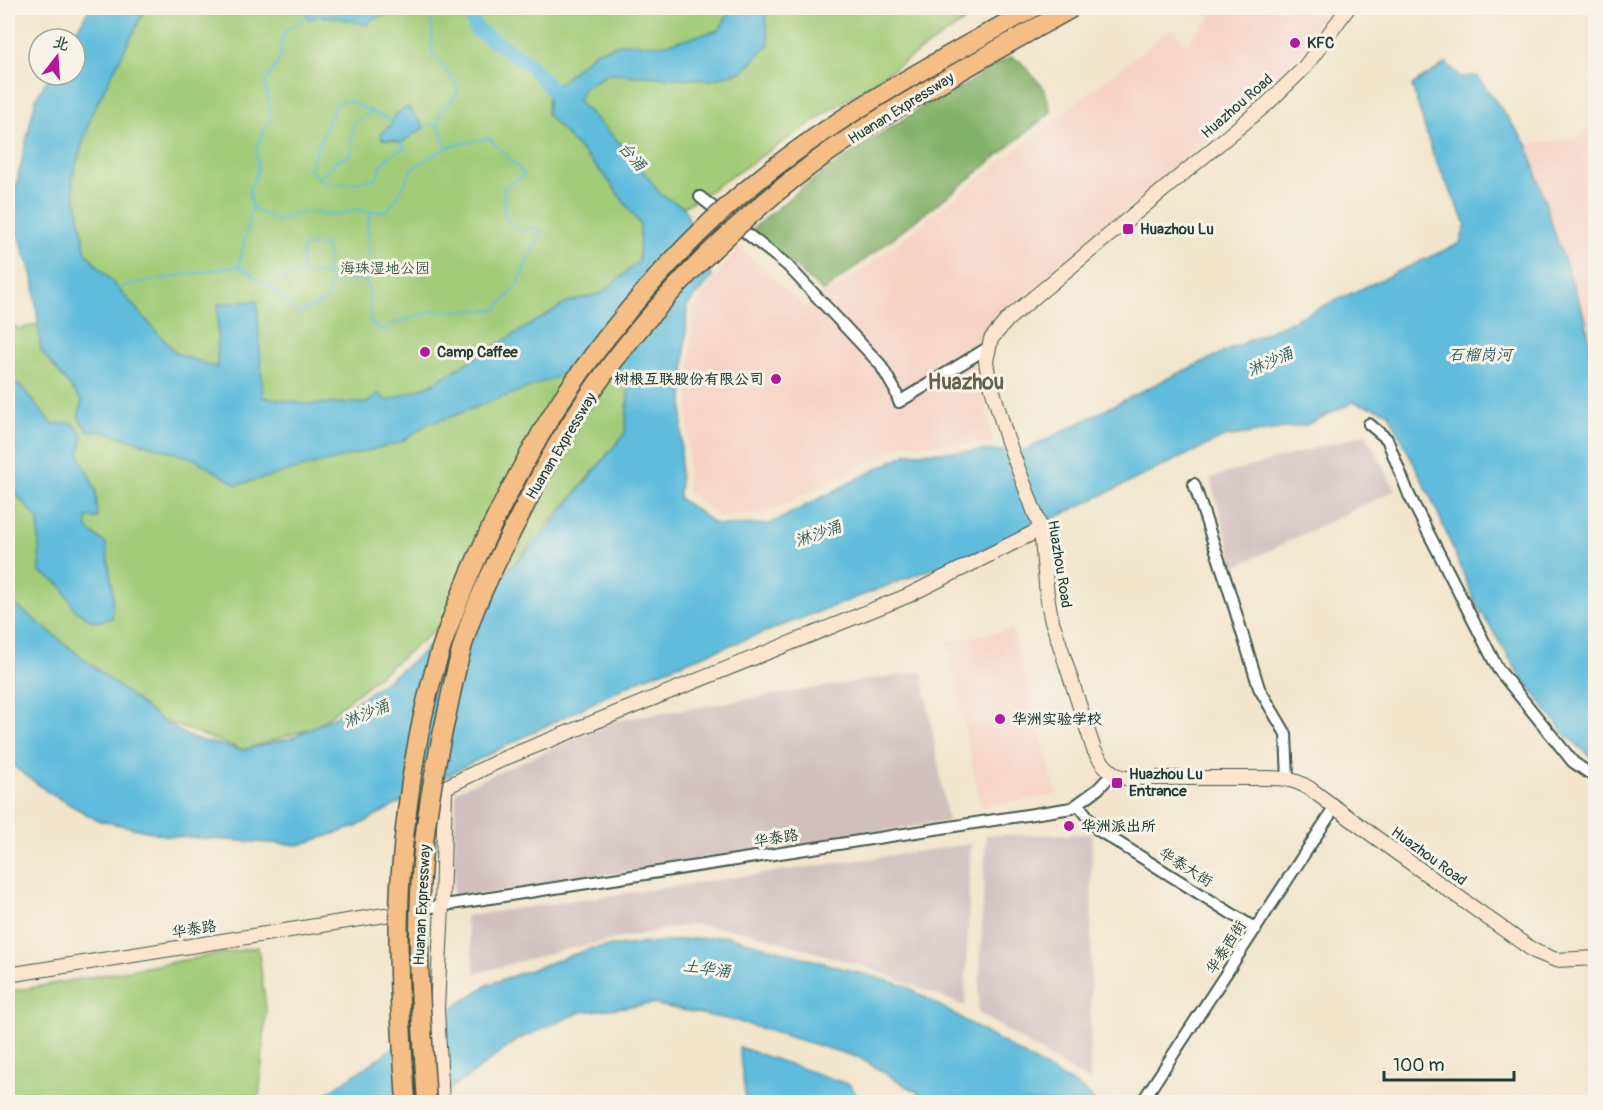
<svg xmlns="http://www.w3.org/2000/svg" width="1603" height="1110" viewBox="0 0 1603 1110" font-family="Pangolin,'LXGW WenKai TC',sans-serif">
<rect width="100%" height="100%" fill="#f7f3e8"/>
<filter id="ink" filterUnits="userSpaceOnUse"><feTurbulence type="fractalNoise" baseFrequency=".0167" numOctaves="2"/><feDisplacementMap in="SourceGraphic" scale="12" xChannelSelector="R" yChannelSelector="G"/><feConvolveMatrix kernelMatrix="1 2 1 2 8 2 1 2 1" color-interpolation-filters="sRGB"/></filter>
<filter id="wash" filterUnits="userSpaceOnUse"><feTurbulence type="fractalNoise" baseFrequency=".008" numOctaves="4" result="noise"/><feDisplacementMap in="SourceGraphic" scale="24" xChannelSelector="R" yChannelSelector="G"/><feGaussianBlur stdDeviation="1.35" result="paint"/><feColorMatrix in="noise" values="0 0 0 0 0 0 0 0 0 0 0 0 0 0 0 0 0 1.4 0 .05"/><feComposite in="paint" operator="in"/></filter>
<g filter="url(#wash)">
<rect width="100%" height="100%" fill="#f2e5cc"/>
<path fill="#f6d2c4" d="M1218,8H1334L1280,77L1000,318L984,339L979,364L993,444H903L765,514L719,517L687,492L690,355L693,308L738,247L805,307L856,275L1172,28L1186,45Z
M1595,122V386L1584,318L1527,144L1578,139Z
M1012,629L1057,795L981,807L947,642Z"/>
<path fill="#d1bfbe" d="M1366,434L1395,490L1235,567L1210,478Z
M922,671L948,821L453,899L456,791L618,720Z
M1092,834L1090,1082L978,1013L986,835Z
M971,844L965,1006L872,969L748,932L692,924L563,950L476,973L465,916Z"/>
<path fill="#a3cc78" stroke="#618456" stroke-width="1.5" d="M146,8H983V9L700,197L683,207L629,383L625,433L594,471L508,571L317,726L243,750L161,720L8,599V324L20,329L127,300L86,253L72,178L92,113Z
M258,947L266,1009L259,1102H8V992Z"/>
<path fill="#82b068" stroke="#50764e" stroke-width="1.5" d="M1011,57L1020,61L1044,88L1051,112L967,181L823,292L797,268L750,231L804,186L874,138L927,104L964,86L988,69Z"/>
<path fill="#5ebcdc" stroke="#3e7c88" stroke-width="1.5" d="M90,8H146L92,113L72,178L86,253L176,353L217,368L218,304L257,301L263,397L306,404L366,403L379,394L388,401L432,384L568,302L602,293L639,261L640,224L605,176L547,115L548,93L595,52L624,43L662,45L719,30L728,15L726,8H765L769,44L743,71L710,80L608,74L583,88L578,101L629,152L661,195L684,207L712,277L687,306L679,498L717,525L770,524L908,453L1026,450L1166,379L1460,243L1466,224L1433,155L1412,85L1446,63L1461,77L1477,76L1527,144L1556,237L1586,321L1595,380V760L1565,734L1521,677L1475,602L1435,506L1388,412L1353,402L1306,425L1224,437L1008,540L641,679L463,767L356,827L299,845L169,836L97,820L48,792L8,762V599L161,720L191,738L243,750L291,738L338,715L413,661L537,542L625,433L629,384L602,360L447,418L429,423L401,442L237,485L195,459L101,431H88L78,417L82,401L41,351L33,276L10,213L36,98L50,75H75V39H71Z
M308,8H399V11L372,19L367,25C351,21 325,12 309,19L306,12Z
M408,107L425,128L420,130L401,143L393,140L382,139L381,133L391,125L395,115Z
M8,384H19L52,424L72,423L83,436L79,454L96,491L98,518H87V529L106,544L113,592L112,618L95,622L75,610L61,585L40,572L38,519L8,485Z
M727,936L906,986L1085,1091L1095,1102H933L860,1058L736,1021L652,1004L581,1012L519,1039L461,1082L429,1102H314L487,985L592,948Z
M739,1047L850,1085L861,1102H746Z"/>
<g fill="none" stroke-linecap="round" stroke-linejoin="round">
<path stroke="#5ebcdc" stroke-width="2" d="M408,8L426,14L432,23V53L456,84L458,93C436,116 434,117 447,147
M393,121L346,100L336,103L309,169L325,185L358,182L376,178C380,173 380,168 383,163C387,156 398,150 406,148L401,143
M425,128L431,123L437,126
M320,178L337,160L351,155L354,123L372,112
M239,265L252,208L249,191L258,170L256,149L271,115L265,83L281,58V41L286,30L310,15
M301,275L303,246L326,245L328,259L327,276
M366,282C376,257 362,237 371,212
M269,286L298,314L327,300L332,278
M117,289L129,284L239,266L269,286L284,277L316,273L343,281L364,279L370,292V321L381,331L393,324L431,311L496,310L518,285L527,261L543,232L534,227L519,231L504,216V187L525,175L489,138L447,147L413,168L396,199L387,211L371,212L359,209L339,215L332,213L327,215L306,211L277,221L252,208"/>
<path stroke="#5ebcdc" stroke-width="15" d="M469,8L476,29L528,63L565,105"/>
</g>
</g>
<g filter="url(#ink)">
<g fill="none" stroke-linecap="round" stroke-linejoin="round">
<g stroke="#3f564b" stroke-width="14">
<path id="street" d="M700,197L787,265L880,364L895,390L899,402L989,347
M1369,424L1387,439L1409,495L1498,669L1573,762L1596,778
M1194,484L1228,587L1259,688L1286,734L1288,779
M1078,804L1098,830L1256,929
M432,907L1072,808L1098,789L1112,774
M1142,1102L1335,807"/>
</g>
<g stroke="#3f564b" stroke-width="16">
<path id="secondary" d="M1348,8L1304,68L1268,103L1008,319L991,339L986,361L988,374L1007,439L1041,529L1047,595L1051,618L1094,750C1101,762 1110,775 1124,778H1267C1284,778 1294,779 1309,788L1390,848L1534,951L1556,960L1596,958
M8,975L385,915
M442,1102L437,1009L442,906L445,789L448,786L505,758L907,596L1041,529"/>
</g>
<use href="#street" stroke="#fff" stroke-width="10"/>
<use href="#secondary" stroke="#fbe5cf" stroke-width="14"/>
<g stroke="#3f564b" stroke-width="21" stroke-linecap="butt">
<path id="highway-bridge" d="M406,1102C401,1025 395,948 401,871C407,796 420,708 445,637C463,585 486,536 511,488C527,458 543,428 562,399C615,320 687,237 762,177C846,110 940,60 1033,8
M427,1102C421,1016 414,929 424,842C429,798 437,756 447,713C454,678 462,641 476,607C487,580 501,553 514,527C525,506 535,485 546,465C608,352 700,251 802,172C832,148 866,127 899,107C956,73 1014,40 1072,8"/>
</g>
<use href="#highway-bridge" stroke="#f6be87" stroke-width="18"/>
</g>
</g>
<g fill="#b5179e" stroke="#f7f3e8" stroke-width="2">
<circle cx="1295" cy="43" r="6"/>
<rect x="1122" y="223" width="12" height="12" rx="3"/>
<circle cx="425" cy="352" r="6"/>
<circle cx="776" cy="379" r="6"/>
<circle cx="1000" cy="719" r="6"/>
<rect x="1111" y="777" width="12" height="12" rx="3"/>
<circle cx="1069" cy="826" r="6"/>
</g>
<g text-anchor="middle" stroke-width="6" stroke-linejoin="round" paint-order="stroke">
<g font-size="15" font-weight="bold" fill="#1f3d34" stroke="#f7f3e8" text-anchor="start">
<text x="1307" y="48">KFC</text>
<text x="1140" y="234">Huazhou Lu</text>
<text x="437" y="357">Camp Caffee</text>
<text x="764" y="384" text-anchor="end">树根互联股份有限公司</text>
<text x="1012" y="724">华洲实验学校</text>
<text x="1129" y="779">Huazhou Lu<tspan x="1129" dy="17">Entrance</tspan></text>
<text x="1081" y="831">华洲派出所</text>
</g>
<g font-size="15" fill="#1f3d34" stroke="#f7f3e8">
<text transform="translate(1237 106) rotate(-41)" y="5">Huazhou Road</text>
<text transform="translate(901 108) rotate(-32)" y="5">Huanan Expressway</text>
<text transform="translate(561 446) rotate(-59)" y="5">Huanan Expressway</text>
<text transform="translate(1060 564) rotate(81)" y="5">Huazhou Road</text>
<text transform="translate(776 838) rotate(-9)" y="5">华泰路</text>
<text transform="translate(1429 856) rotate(36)" y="5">Huazhou Road</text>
<text transform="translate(1186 867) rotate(32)" y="5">华泰大街</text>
<text transform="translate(422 905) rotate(-87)" y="5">Huanan Expressway</text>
<text transform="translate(194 929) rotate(-9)" y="5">华泰路</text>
<text transform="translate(1226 947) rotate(-57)" y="5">华泰西街</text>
</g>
<g font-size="15" fill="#395a42" stroke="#f7f3e8">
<text x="385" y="273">海珠湿地公园</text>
</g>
<g font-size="16" font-style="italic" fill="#2f5d5e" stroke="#f7f3e8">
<text transform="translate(633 156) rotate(50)" y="6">台涌</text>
<text x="1480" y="360">石榴岗河</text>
<text transform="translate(1270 361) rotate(-24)" y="6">淋沙涌</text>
<text transform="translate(818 533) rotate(-19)" y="6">淋沙涌</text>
<text transform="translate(366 713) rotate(-22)" y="6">淋沙涌</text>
<text transform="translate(707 968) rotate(7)" y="6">土华涌</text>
</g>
<g font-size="21" font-weight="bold" fill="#62614c" stroke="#f7f3e8">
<text x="966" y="389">Huazhou</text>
</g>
</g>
<rect width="1603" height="1110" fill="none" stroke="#f7f3e8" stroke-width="30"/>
<g transform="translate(57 57) rotate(17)"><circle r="28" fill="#f7f3e8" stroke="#a1aaa0" stroke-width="1.5"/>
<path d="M0-4.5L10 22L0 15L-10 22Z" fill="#b5179e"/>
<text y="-9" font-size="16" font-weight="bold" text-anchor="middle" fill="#1f3d34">北</text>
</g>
<path d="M1384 1071v9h130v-9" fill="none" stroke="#1f3d34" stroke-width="3"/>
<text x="1393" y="1071" font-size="18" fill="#1f3d34" stroke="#f7f3e8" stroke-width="4.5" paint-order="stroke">100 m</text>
</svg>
